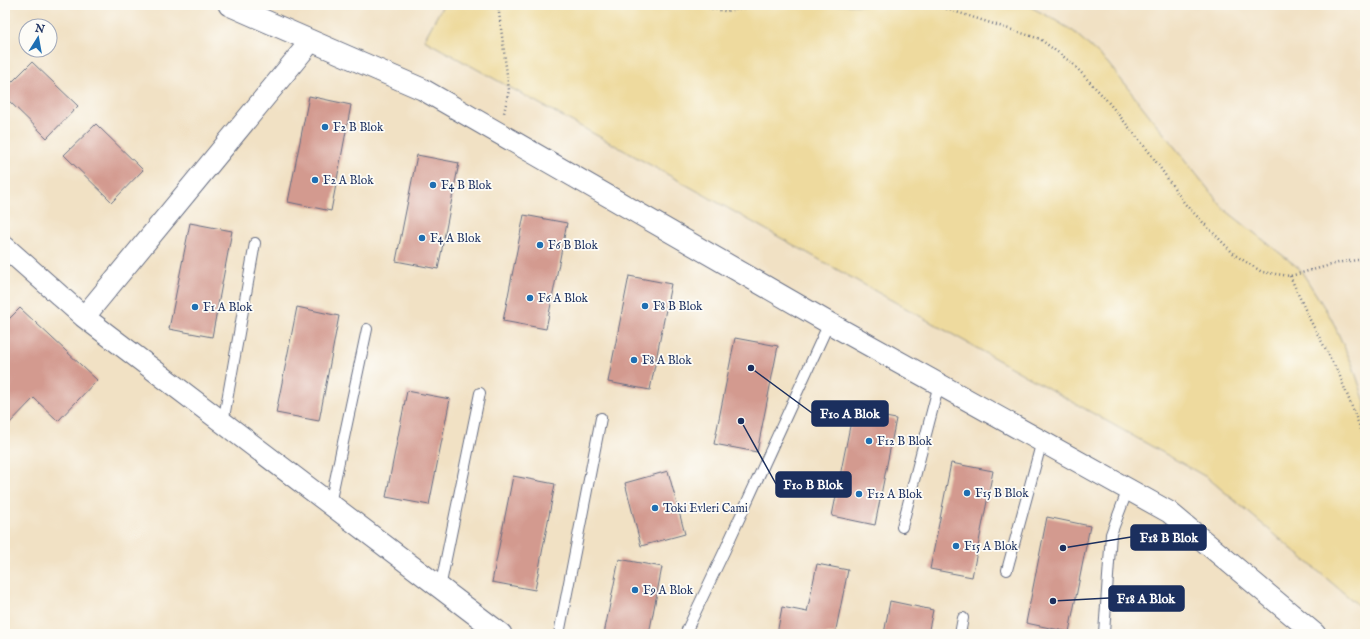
<svg xmlns="http://www.w3.org/2000/svg" width="1370" height="639" viewBox="0 0 1370 639" font-family="'IM FELL English',serif">
<rect width="100%" height="100%" fill="#fdfcf7"/>
<filter id="ink" filterUnits="userSpaceOnUse"><feTurbulence type="fractalNoise" baseFrequency=".025" numOctaves="2"/><feDisplacementMap in="SourceGraphic" scale="8" xChannelSelector="R" yChannelSelector="G"/><feConvolveMatrix kernelMatrix="1 2 1 2 8 2 1 2 1" color-interpolation-filters="sRGB"/></filter>
<filter id="wash" filterUnits="userSpaceOnUse"><feTurbulence type="fractalNoise" baseFrequency=".012" numOctaves="4" result="noise"/><feDisplacementMap in="SourceGraphic" scale="16" xChannelSelector="R" yChannelSelector="G"/><feGaussianBlur stdDeviation="0.9" result="paint"/><feColorMatrix in="noise" values="0 0 0 0 0 0 0 0 0 0 0 0 0 0 0 0 0 1.4 0 .05"/><feComposite in="paint" operator="in"/></filter>
<g filter="url(#wash)">
<rect width="100%" height="100%" fill="#f1e1c4"/>
<path fill="#eeda9e" stroke="#84847e" d="M443,5H1027L1053,19L1073,31L1107,62L1224,209L1300,269L1331,318L1353,366L1365,402V611L1208,478L683,183L424,40Z"/>
<g id="blocks">
<path fill="#d39a8f" d="M32,62L78,106L47,138L5,97V89Z
M309,96L351,105L331,211L288,202Z
M96,124L143,170L112,202L64,155Z
M417,155L459,163L438,269L396,261Z
M524,215L567,223L546,329L503,321Z
M190,223L232,231L212,337L169,329Z
M629,276L671,284L650,390L608,382Z
M297,307L339,316L319,421L276,413Z
M20,308L97,380L58,421L34,398L5,428V323Z
M735,338L778,346L757,452L714,444Z
M407,391L450,399L429,505L386,497Z
M853,411L896,419L875,525L832,516Z
M951,463L993,471L972,577L930,569Z
M668,471L685,534L641,546L625,483Z
M513,476L555,484L535,590L492,582Z
M1047,517L1090,526L1069,632L1026,623Z
M619,559L662,567L649,634H604Z
M817,564L848,570L835,634H777L782,607L807,612Z
M890,601L933,610L928,634H884Z"/>
</g>
</g>
<g filter="url(#ink)">
<use href="#blocks" fill-opacity="0" stroke="#666d82" stroke-width="1"/>
<g fill="none" stroke-linecap="round" stroke-linejoin="round">
<g stroke="#666d82" stroke-width="12">
<path id="lane" d="M223,423L255,243
M330,504L367,329
M902,527L939,384
M1007,570L1042,441
M440,588L480,393
M1104,633L1111,534L1128,489
M559,634L601,418
M685,634L724,552L829,323
M960,634L963,618"/>
</g>
<g stroke="#666d82" stroke-width="23">
<path id="street" d="M229,5L422,89L829,323L1169,512L1315,634
M5,247L84,317L501,634
M84,317L311,41"/>
</g>
<path stroke="#666d82" stroke-width="2.5" stroke-dasharray="1 3" stroke-linecap="butt" d="M498,5L509,90L504,113
M692,5L725,11L766,5
M935,5L1040,39L1072,63L1104,97L1150,153L1185,204L1235,255L1262,272L1290,276L1342,262L1365,259
M1290,276L1309,318L1339,374L1365,440"/>
<use href="#lane" stroke="#fff" stroke-width="10"/>
<use href="#street" stroke="#fff" stroke-width="21"/>
</g>
</g>
<g fill="#1f6fb2" stroke="#fdfcf7" stroke-width="1.5">
<circle cx="325" cy="127" r="4"/>
<circle cx="315" cy="180" r="4"/>
<circle cx="433" cy="185" r="4"/>
<circle cx="422" cy="238" r="4"/>
<circle cx="540" cy="245" r="4"/>
<circle cx="530" cy="298" r="4"/>
<circle cx="645" cy="306" r="4"/>
<circle cx="195" cy="307" r="4"/>
<circle cx="634" cy="360" r="4"/>
<circle cx="869" cy="441" r="4"/>
<circle cx="967" cy="493" r="4"/>
<circle cx="859" cy="494" r="4"/>
<circle cx="655" cy="508" r="4"/>
<circle cx="956" cy="546" r="4"/>
<circle cx="635" cy="590" r="4"/>
</g>
<g text-anchor="middle" stroke-width="3.5" stroke-linejoin="round" paint-order="stroke">
<g font-size="12" fill="#1b2f5e" stroke="#fdfcf7" text-anchor="start">
<text x="333" y="131">F2 B Blok</text>
<text x="323" y="184">F2 A Blok</text>
<text x="441" y="189">F4 B Blok</text>
<text x="430" y="242">F4 A Blok</text>
<text x="548" y="249">F6 B Blok</text>
<text x="538" y="302">F6 A Blok</text>
<text x="653" y="310">F8 B Blok</text>
<text x="203" y="311">F1 A Blok</text>
<text x="642" y="364">F8 A Blok</text>
<text x="877" y="445">F12 B Blok</text>
<text x="975" y="497">F15 B Blok</text>
<text x="867" y="498">F12 A Blok</text>
<text x="663" y="512">Toki Evleri Cami</text>
<text x="964" y="550">F15 A Blok</text>
<text x="643" y="594">F9 A Blok</text>
</g>
</g>
<path fill="none" stroke="#1b2f5e" stroke-width="1.5" d="M751 368L812 413M741 421L776 484M1063 548L1131 537M1053 601L1109 598"/>
<g fill="#1b2f5e" stroke="#fdfcf7" stroke-width="1.5">
<circle cx="751" cy="368" r="4"/>
<circle cx="741" cy="421" r="4"/>
<circle cx="1063" cy="548" r="4"/>
<circle cx="1053" cy="601" r="4"/>
</g>
<g fill="#1b2f5e" stroke="#1b2f5e" stroke-width="1.5">
<rect x="812" y="401" width="76" height="25" rx="4"/>
<rect x="776" y="472" width="75" height="25" rx="4"/>
<rect x="1131" y="525" width="75" height="25" rx="4"/>
<rect x="1109" y="586" width="75" height="25" rx="4"/>
</g>
<g font-size="13" text-anchor="middle" font-weight="bold" fill="#fff">
<text x="850" y="418">F10 A Blok</text>
<text x="813" y="489">F10 B Blok</text>
<text x="1169" y="542">F18 B Blok</text>
<text x="1146" y="603">F18 A Blok</text>
</g>
<rect width="1370" height="639" fill="none" stroke="#fdfcf7" stroke-width="20"/>
<g transform="translate(38 38) rotate(11)"><circle r="19" fill="#fdfcf7" stroke="#a3aaba"/>
<path d="M0-3L7 15L0 10L-7 15Z" fill="#1f6fb2"/>
<text y="-6" font-size="11" font-weight="bold" text-anchor="middle" fill="#1b2f5e">N</text>
</g>
</svg>
